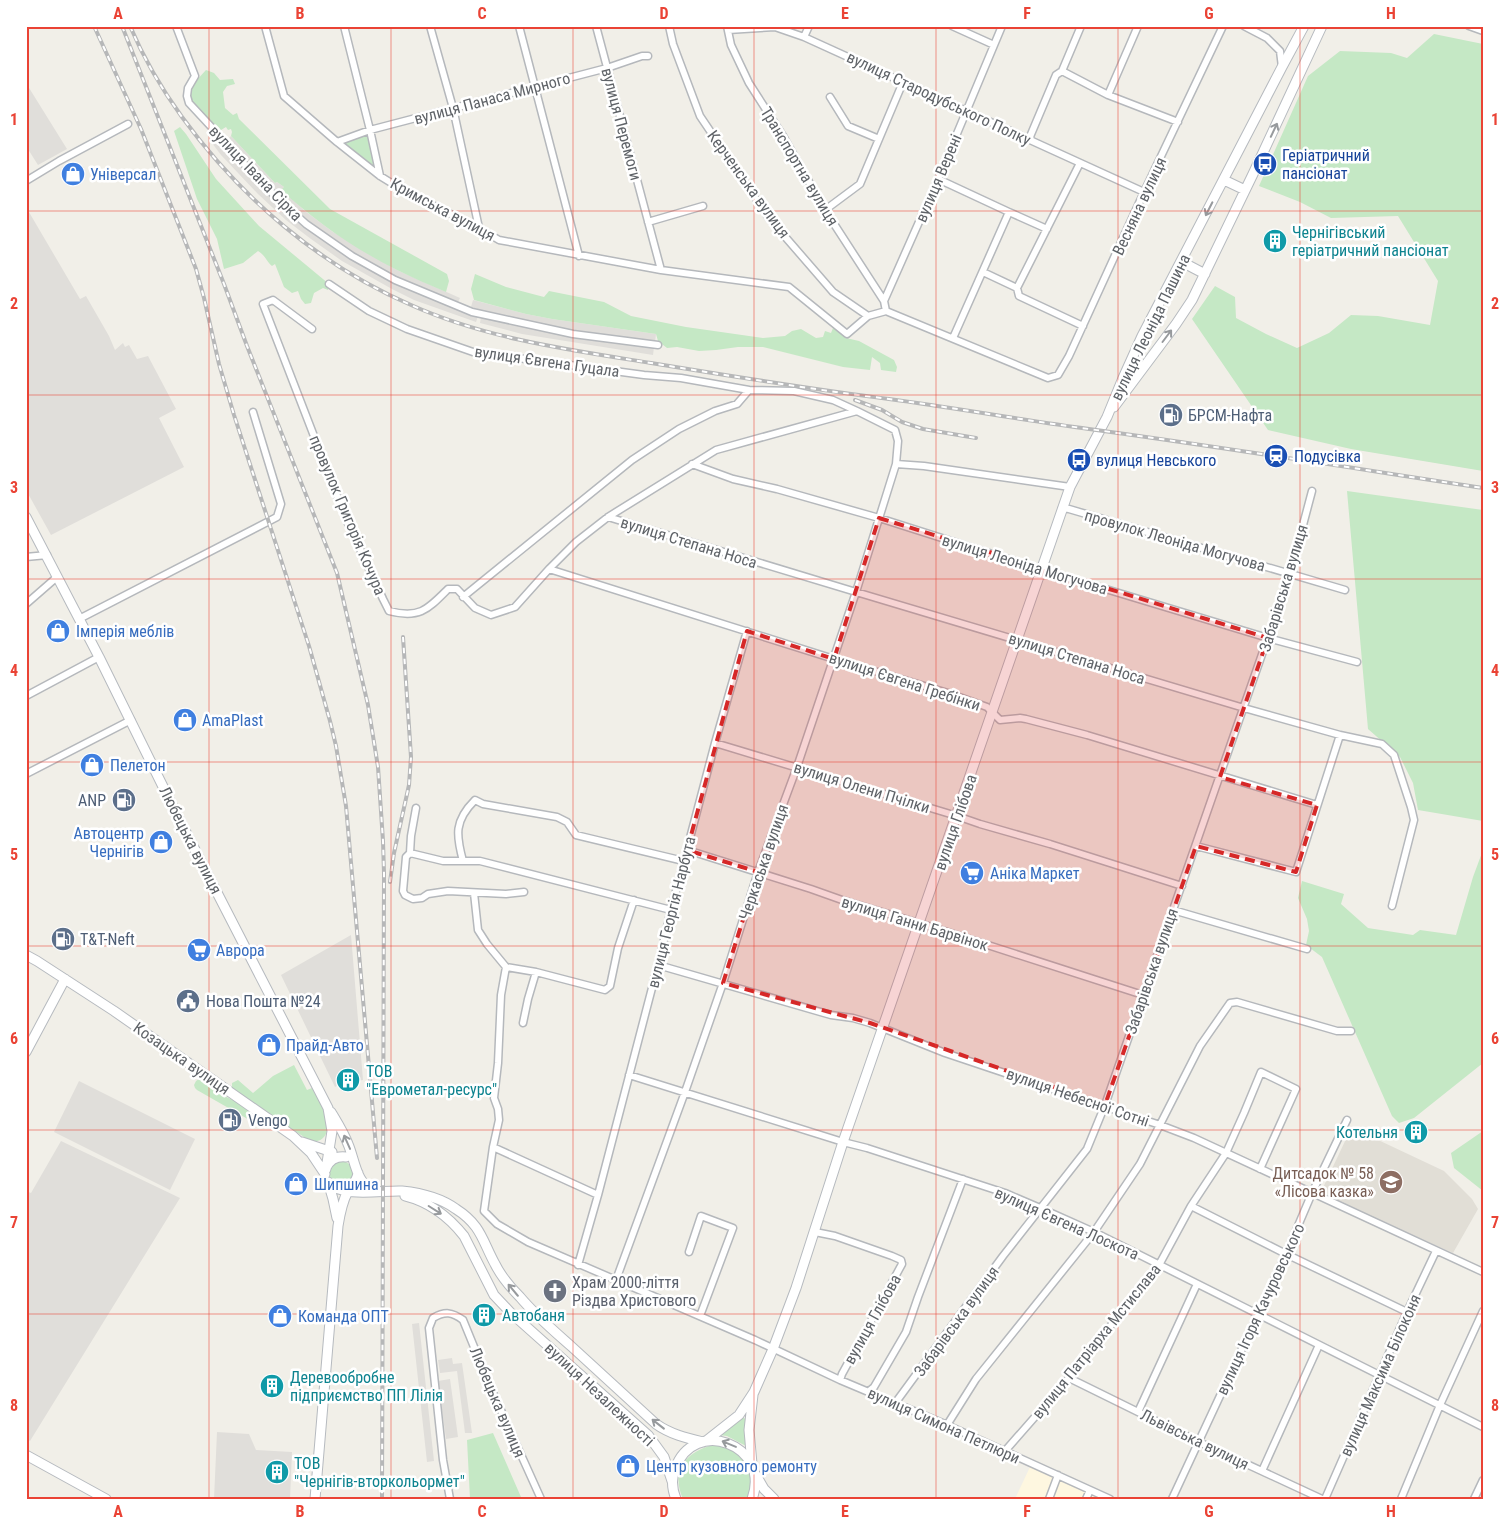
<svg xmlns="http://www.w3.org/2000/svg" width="1509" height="1525" viewBox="0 0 1509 1525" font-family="'Roboto Condensed',sans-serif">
<rect width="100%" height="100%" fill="#f1efe8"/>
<path fill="#fef7e0" d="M1030,1467L1101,1499H1015Z"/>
<path fill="#e0deda" d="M26,83L67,149L38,165L26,146Z
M214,134L227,151L264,190L291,215L316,234L396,283L449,306L478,316L476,322L414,300L392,289L342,261L311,239L286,220L258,194L221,155L209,139Z
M231,136L275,183L277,182L284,187L282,190L305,211L333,232L397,270L460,298L457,304L395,277L362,259L307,222L270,188L271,187L230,145L226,141Z
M26,207L80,299L86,296L109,336L115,350L123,343L125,347L129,345L137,359L148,356L176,409L159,418L184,467L51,535L26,490Z
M473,300L526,314L552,319L656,334L655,342L558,328L487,312L471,307Z
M481,317L557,333L654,347L653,355L522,334L480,323Z
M351,935L363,1080L352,1082L346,1085L345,1083L340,1084L335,1087L281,975Z
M79,1081L195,1139L170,1190L54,1132Z
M61,1141L180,1198L30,1441L26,1438V1191L31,1193Z
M419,1323L434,1461L427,1462L412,1324Z
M452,1358L453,1364L462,1363L472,1433H465L457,1371L440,1373L438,1360Z
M450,1379L458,1437L446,1439L438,1381Z
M217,1432L249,1434L256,1450L292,1452L290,1499H214Z"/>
<path fill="#e1ded6" d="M1357,1130L1444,1171L1472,1199L1478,1209L1453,1253L1320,1194L1347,1137Z"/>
<path fill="#c5e8c5" d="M1434,34L1483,44V471L1351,449L1268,430L1192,319L1215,286L1235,297L1236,318L1266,334L1297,348L1329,333L1351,315L1378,316L1430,325L1438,281L1398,216L1331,218L1300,202L1259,186L1308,76L1340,51L1391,53L1407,58Z
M206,70L214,73L220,80L233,79L235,84L227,86L223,92L225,108L233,115L237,113L239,119L330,209L447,274L449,281L446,292C430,285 413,278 397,270C355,249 316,222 281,190L284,187L277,182L275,183L231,136L232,132L231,129L228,130L226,127L221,130C217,127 215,127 211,124C207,122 203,115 200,112C184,94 191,86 206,70Z
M180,127L186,134L216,179L259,226L329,284L328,290L323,288L314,293L311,303L305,304L301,299L298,291L292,293L284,287L275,264L272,266C266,261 266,256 258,251L243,263L224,269L217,239L197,199L174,131Z
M366,129L376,167L370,166L342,143Z
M475,274L506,287L544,297L549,291L604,302L631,316L686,327L763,338L785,336L792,331L801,329L816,338L823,337L825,331L831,333L833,328L846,338L859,341L894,360L897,367L896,372L881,370L880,363L872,357L870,370L843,367L763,347H738L716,350L699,351L677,347L667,348L658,341L656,334L552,319L526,314L474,300L471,289Z
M1347,491L1483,510V821L1418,810L1413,783L1400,757L1368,729Z
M1483,850V1063L1414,1118L1399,1123L1392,1116L1322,957L1306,945L1309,931L1307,919L1298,898L1302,881L1344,894L1341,904L1368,928L1413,935L1420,930L1456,935L1473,877Z
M294,1065L307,1090L312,1088C316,1096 323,1105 326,1113C330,1127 328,1144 310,1141L232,1089V1083L238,1080L253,1093L273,1076Z
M199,1079L220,1094L235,1101L269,1125L268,1128L258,1125L197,1090L195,1088L194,1085L196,1081Z
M1483,1131V1191L1454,1168L1451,1153Z
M329 1173a12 12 0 1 1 24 0a12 12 0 1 1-24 0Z
M741,1417L746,1419V1446L727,1436L719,1435Z
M493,1433L521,1497L522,1499H470L467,1440Z
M709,1446C713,1446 718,1445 721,1446C746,1450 757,1477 747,1499H683C671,1472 684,1454 709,1446Z"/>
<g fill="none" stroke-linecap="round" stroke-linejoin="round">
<g stroke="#b5b8bc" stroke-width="9">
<path id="street" d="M176,26L195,76L188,88L187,96L189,103L215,131L223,142L273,194L306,224L352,256L395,280L472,312L573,334L658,345
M265,26L284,96L337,142L380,176L406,192L479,228L499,240L661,270L789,287L847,334L868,316L886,311L884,301L825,210L783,136L749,83L731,45L727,26
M344,26L370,130L380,176
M430,26L453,108L479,228
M519,26L579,256
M596,26L661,270
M669,26L673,44L700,116L768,217L833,292L868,316
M952,26L994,45
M1244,26L1267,38L1280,51L1282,67
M1469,26L1483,31
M728,30L775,27L804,37L1144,192
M804,37L809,26
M1062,71L1108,95L1178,122
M1108,95L1138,26
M830,97L848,126L879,139
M1029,139L1056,75L1062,71L1081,26
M337,142L370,130L607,68L642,56H648
M938,179L1011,213
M26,181L59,161L128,124
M825,210L860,184L903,82
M648,222L703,206
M983,272L1017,288L1080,163
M329,284L369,311L407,329L473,352L644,375L681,378L749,390
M1017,288L1019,296L1083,326
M884,301L938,179L1002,26
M886,311L1048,378L1058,375L1069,356L1144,192L1223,26
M312,329L273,300L263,304L346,519L383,599L389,611C420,619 428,609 448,589H457L475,608L491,615L515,607L549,569L576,542L608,517L716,450L857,411L895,430L898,441L896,464L856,592L797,767L758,872L723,983L685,1092L616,1280
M953,338L1009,212L1047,229
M692,464L733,479L777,489L879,518L1036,568L1268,638L1357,662
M896,464L924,466L1070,487
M1062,508L1069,509L1345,590
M608,517L856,592L1244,708L1340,735L1382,744L1394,755L1411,807L1414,820L1392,906
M26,557L47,555
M549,569L834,659L948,693L987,707L1000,720L1020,718L1026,719L1087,735L1317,805
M463,597L632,460L679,429L715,411L737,404L749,390L794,391L833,400L857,411
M26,604L57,577
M79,619L277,517L281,504L253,412
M26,696L99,657
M715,743L957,816L980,824L1050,844L1182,886
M26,774L131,720
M416,808L411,836L410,853L443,861H480L671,910
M1196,846L1296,872L1340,735
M687,850L811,889L842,900L935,928L1143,995
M410,853L406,857L403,891L405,895L413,899L422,898L428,894L448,891L506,894L524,892
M463,861C456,835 454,821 475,800L483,804L557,817L567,822L576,835L684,861
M474,893L478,930L487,944L506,967L536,972L605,990L610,986L618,948L634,900
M1173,910L1307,949
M658,965L831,1015L853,1018L870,1023L945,1053L1160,1125L1194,1138L1483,1272
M506,967L501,995L498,1063L494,1098L498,1109L499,1120L493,1147L484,1211L497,1224L528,1242L755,1340L840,1380L947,1425L1110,1499
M523,1023L528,999L536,972
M629,1075L843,1142L867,1148L1005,1193L1040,1208L1094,1232L1483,1427
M493,1147L598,1195
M1191,1206L1286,1254L1407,1312
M815,1232L835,1236L892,1256L901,1260L902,1264L842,1374L840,1380
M689,1252L701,1216L733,1228L700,1316
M578,1265L598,1195L658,965L671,910L715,743L747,631
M1069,1378L1199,1442L1322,1499
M869,1391L874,1387L906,1332L918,1297L963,1179
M896,1402L1003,1256L1087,1149L1105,1105L1290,574L1312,491
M1138,1412L1197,1284
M947,1425L976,1379L1094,1232L1140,1164L1200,1046L1230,1003L1237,1002L1337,1031H1351
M1005,1451L1069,1378L1159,1265L1191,1206L1226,1153L1244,1113L1261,1072L1296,1089L1260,1169
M1262,1471L1319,1345
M450,1499L443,1460L429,1328L433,1318C445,1311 452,1312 463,1320L490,1386L541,1499
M1049,1499L1058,1475
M1086,1499L1090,1490
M1172,1499L1286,1254L1312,1193L1347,1120
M1325,1499L1407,1312L1436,1251
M1401,1499L1440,1405L1483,1311
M1474,1499L1483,1480"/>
</g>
<g stroke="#b6babf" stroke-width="11">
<path id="secondary" d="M1224,180L1245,190
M1182,262L1205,274
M1114,407L1176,324L1192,300L1253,174L1322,26
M26,517L99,657L174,809L328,1108L332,1131L326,1169
M26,955L37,961L114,1011L293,1136L311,1153L325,1174
M26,1052L65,979
M331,1112C337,1122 344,1133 348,1144C355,1160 356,1184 374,1191
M302,1142L332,1152
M326,1168C330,1159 337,1156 346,1157
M328,1182L333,1199L337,1218
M328,1183C344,1198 382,1190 402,1191C421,1193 441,1198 456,1209C481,1225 482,1240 495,1264C501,1276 510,1287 520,1297C535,1315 554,1331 572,1347C600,1373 628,1398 656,1424C670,1434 686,1438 703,1442
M405,1196C429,1202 449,1217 464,1236L494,1295L510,1312L648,1435L664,1457L672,1481
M706,1441L739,1415L754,1392L773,1349L796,1288L843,1142L1070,487L1107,417L1123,378L1142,336L1282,67L1304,26
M26,1455L106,1499
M752,1464L749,1430L753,1395
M756,1475L764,1489L774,1499
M315,1499L338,1226C340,1213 342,1202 348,1191C352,1185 357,1181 358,1173
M676,1499C672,1489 671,1479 675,1469C693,1416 772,1444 752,1499"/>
</g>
<use href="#street" stroke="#fff" stroke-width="6"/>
<use href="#secondary" stroke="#fff" stroke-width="9"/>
<g stroke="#b6b7b8" stroke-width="4">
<path id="rail" d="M94,26L141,129L196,269L204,298L219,364L234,415L309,646L330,721L336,746L346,806L377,1158
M122,26L224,284L247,346L337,573L368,705L378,767L383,841L384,873L382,1499
M130,26C144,59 161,88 182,117C241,198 319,265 411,305C487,339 570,350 651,363C730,376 809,389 889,399C956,408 1022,420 1089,429C1221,447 1352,468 1483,488
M855,400L882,410L902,422L923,429L976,438
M390,882L394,853L409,785L411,757L403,637"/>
</g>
<use href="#rail" stroke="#fff" stroke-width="2" stroke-dasharray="5.5" stroke-linecap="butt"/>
</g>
<defs><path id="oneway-shaft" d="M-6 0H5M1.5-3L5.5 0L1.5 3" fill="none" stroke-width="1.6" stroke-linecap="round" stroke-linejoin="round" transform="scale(1.25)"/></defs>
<g stroke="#979a9d">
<use href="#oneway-shaft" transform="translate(1274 130) rotate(-65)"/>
<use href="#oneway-shaft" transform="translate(1209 209) rotate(117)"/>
<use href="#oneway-shaft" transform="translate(1167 336) rotate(-53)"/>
<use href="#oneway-shaft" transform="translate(347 1142) rotate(-114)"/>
<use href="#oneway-shaft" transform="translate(435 1210) rotate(32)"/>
<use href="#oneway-shaft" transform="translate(513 1290) rotate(-130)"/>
<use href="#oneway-shaft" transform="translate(658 1424) rotate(-142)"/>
<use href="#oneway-shaft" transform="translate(729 1444) rotate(-157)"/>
</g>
<path fill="#d62828" fill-opacity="0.2" stroke="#d62828" stroke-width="4" stroke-dasharray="10 6" stroke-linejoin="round" d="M879,518L1268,638L1220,777L1317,805L1296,872L1196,846L1105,1105L870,1023L723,983L758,872L687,850L747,631L834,659Z"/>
<path fill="none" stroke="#ea4335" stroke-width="1" stroke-opacity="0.55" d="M209,26V1499M391,26V1499M573,26V1499M754,26V1499M936,26V1499M1118,26V1499M1300,26V1499M26,211H1483M26,395H1483M26,579H1483M26,762H1483M26,946H1483M26,1130H1483M26,1314H1483"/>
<defs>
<g id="bus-disc" transform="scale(1.25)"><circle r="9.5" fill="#1a4fb4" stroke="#fff"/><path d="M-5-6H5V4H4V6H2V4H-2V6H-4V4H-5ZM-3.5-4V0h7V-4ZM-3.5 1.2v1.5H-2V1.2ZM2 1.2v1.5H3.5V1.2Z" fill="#fff"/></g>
<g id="shop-disc" transform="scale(1.25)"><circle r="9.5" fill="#3f7fe0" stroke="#fff"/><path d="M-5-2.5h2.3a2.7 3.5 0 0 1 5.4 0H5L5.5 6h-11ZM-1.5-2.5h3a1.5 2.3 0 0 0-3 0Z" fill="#fff"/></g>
<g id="building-disc" transform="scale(1.25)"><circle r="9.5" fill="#0f9aa8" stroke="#fff"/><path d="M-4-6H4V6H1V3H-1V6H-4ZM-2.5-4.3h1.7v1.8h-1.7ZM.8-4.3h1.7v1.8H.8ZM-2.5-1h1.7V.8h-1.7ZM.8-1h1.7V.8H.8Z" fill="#fff"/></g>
<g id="fuel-disc" transform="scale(1.25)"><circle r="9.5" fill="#5c6f8a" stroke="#fff"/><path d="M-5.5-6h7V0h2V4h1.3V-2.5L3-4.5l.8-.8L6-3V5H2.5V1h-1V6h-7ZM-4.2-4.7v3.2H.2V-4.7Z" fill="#fff"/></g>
<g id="station-disc" transform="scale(1.25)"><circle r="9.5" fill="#1a4fb4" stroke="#fff"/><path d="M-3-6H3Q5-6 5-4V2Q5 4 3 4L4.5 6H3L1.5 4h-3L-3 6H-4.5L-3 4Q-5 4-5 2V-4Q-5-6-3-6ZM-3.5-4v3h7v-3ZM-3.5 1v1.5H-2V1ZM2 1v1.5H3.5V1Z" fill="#fff"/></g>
<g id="supermarket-disc" transform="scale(1.25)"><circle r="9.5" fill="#3f7fe0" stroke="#fff"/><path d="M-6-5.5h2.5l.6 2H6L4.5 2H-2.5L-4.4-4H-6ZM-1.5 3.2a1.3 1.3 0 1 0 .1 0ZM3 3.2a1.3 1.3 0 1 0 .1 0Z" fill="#fff"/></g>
<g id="civic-disc" transform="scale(1.25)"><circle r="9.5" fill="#5c6f8a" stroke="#fff"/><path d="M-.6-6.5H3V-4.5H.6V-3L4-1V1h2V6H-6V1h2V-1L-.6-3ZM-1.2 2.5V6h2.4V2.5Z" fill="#fff"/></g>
<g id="school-disc" transform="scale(1.25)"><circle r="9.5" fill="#8d6e63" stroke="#fff"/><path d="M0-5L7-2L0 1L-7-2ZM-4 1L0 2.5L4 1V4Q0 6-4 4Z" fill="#fff"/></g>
<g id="church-disc" transform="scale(1.25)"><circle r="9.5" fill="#6b7280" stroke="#fff"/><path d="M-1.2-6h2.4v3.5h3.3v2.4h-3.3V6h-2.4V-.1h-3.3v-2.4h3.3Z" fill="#fff"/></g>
</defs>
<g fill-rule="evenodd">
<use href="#bus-disc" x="1265" y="164"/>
<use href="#shop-disc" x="73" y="174"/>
<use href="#building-disc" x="1275" y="241"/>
<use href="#fuel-disc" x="1171" y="415"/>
<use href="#station-disc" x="1276" y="456"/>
<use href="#bus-disc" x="1079" y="460"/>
<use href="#shop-disc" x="58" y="631"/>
<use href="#shop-disc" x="185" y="720"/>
<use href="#shop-disc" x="92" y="765"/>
<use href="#fuel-disc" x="124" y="800"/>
<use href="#shop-disc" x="161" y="842"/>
<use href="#supermarket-disc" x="972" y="873"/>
<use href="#fuel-disc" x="63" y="939"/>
<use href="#supermarket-disc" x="199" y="950"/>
<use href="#civic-disc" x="188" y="1001"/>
<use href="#shop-disc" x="269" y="1045"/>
<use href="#building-disc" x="348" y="1080"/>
<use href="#fuel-disc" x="230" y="1120"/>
<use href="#building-disc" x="1416" y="1132"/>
<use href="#school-disc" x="1391" y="1182"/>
<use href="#shop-disc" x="296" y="1184"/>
<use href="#church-disc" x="555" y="1291"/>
<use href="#building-disc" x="484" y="1315"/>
<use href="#shop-disc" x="280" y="1316"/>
<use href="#building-disc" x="272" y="1386"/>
<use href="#shop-disc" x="628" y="1466"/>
<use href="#building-disc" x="277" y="1472"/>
</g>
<g text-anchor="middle" stroke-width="5" stroke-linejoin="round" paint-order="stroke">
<g font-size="16" fill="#5f6368" stroke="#fff">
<text transform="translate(492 98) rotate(-15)" y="6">вулиця Панаса Мирного</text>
<text transform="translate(939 98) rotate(25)" y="6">вулиця Стародубського Полку</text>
<text transform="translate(622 124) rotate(75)" y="6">вулиця Перемоги</text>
<text transform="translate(800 166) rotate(59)" y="6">Транспортна вулиця</text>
<text transform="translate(256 173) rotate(46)" y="6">вулиця Івана Сірка</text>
<text transform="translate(938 178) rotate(-67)" y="6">вулиця Верені</text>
<text transform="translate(749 184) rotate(54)" y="6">Керченська вулиця</text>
<text transform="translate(1139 206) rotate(-65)" y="6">Весняна вулиця</text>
<text transform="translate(443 209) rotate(28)" y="6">Кримська вулиця</text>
<text transform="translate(1150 327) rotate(-64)" y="6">вулиця Леоніда Пашина</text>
<text transform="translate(547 361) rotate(8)" y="6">вулиця Євгена Гуцала</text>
<text transform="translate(348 515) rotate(67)" y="6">провулок Григорія Кочура</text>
<text transform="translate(1175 540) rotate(16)" y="6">провулок Леоніда Могучова</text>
<text transform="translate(689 542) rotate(17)" y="6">вулиця Степана Носа</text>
<text transform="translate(1025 564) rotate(17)" y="6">вулиця Леоніда Могучова</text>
<text transform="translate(1283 588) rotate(-73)" y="6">Забарівська вулиця</text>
<text transform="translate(1077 658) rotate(17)" y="6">вулиця Степана Носа</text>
<text transform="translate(905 681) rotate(18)" y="6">вулиця Євгена Гребінки</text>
<text transform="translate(862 787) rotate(17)" y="6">вулиця Олени Пчілки</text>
<text transform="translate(955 822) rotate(-71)" y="6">вулиця Глібова</text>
<text transform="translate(191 840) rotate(63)" y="6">Любецька вулиця</text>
<text transform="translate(763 862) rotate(-71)" y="6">Черкаська вулиця</text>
<text transform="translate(671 912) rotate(-76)" y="6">вулиця Георгія Нарбута</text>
<text transform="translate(915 923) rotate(17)" y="6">вулиця Ганни Барвінок</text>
<text transform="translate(1151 971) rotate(-71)" y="6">Забарівська вулиця</text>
<text transform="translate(182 1058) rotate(35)" y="6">Козацька вулиця</text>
<text transform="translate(1078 1097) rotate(19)" y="6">вулиця Небесної Сотні</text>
<text transform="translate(1067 1223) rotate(24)" y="6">вулиця Євгена Лоскота</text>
<text transform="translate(1260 1309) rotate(-65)" y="6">вулиця Ігоря Качуровського</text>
<text transform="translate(872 1319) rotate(-61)" y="6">вулиця Глібова</text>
<text transform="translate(956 1321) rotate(-54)" y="6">Забарівська вулиця</text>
<text transform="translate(1096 1341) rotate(-51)" y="6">вулиця Патріарха Мстислава</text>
<text transform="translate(1380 1375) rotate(-66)" y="6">вулиця Максима Білоконя</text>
<text transform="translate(600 1394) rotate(43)" y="6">вулиця Незалежності</text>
<text transform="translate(498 1402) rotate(67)" y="6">Любецька вулиця</text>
<text transform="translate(944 1425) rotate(24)" y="6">вулиця Симона Петлюри</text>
<text transform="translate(1195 1439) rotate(26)" y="6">Львівська вулиця</text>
</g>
<g font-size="16" fill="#164399" stroke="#fff" text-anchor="start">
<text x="1282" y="161">Геріатричний<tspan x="1282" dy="18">пансіонат</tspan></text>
<text x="1294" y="462">Подусівка</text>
<text x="1096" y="466">вулиця Невського</text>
</g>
<g font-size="16" fill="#366cbe" stroke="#fff" text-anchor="start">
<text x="90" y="180">Універсал</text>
<text x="76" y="637">Імперія меблів</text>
<text x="202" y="726">AmaPlast</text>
<text x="110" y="771">Пелетон</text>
<text x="144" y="839" text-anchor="end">Автоцентр<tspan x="144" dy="18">Чернігів</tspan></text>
<text x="990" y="879">Аніка Маркет</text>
<text x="216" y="956">Аврора</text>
<text x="286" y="1051">Прайд-Авто</text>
<text x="314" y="1190">Шипшина</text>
<text x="298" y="1322">Команда ОПТ</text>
<text x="646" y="1472">Центр кузовного ремонту</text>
</g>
<g font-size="16" fill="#0d838f" stroke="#fff" text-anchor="start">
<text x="1292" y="238">Чернігівський<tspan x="1292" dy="18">геріатричний пансіонат</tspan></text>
<text x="366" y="1077">ТОВ<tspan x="366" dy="18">"Еврометал-ресурс"</tspan></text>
<text x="1398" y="1138" text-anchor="end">Котельня</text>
<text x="502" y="1321">Автобаня</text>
<text x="290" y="1383">Деревообробне<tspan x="290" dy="18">підприємство ПП Лілія</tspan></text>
<text x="294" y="1469">ТОВ<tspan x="294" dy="18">"Чернігів-вторкольормет"</tspan></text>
</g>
<g font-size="16" fill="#4e5e75" stroke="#fff" text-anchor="start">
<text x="1188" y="421">БРСМ-Нафта</text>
<text x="106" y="806" text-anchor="end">ANP</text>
<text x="80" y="945">T&amp;T-Neft</text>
<text x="206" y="1007">Нова Пошта №24</text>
<text x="248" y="1126">Vengo</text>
</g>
<g font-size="16" fill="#785e54" stroke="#fff" text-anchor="end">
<text x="1374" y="1179">Дитсадок № 58<tspan x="1374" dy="18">«Лісова казка»</tspan></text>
</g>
<g font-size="16" fill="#5b616d" stroke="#fff" text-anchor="start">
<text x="572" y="1288">Храм 2000-ліття<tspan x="572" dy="18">Різдва Христового</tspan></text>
</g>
</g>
<rect width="1509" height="1525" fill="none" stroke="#ffffff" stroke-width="55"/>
<rect x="28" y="28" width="1454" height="1470" fill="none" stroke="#ea4335" stroke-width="2"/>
<g font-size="16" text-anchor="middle" font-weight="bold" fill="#ea4335">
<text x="118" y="19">A</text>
<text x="300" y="19">B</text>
<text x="482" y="19">C</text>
<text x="664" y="19">D</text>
<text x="845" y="19">E</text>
<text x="1027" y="19">F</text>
<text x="1209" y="19">G</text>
<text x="1391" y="19">H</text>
<text x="14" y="125">1</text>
<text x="1495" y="125">1</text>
<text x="14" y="309">2</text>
<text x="1495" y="309">2</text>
<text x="14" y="493">3</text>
<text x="1495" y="493">3</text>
<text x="14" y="676">4</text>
<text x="1495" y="676">4</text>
<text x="14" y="860">5</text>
<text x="1495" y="860">5</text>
<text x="14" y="1044">6</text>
<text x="1495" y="1044">6</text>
<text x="14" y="1228">7</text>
<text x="1495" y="1228">7</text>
<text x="14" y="1411">8</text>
<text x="1495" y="1411">8</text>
<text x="118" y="1517">A</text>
<text x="300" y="1517">B</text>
<text x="482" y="1517">C</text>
<text x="664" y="1517">D</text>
<text x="845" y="1517">E</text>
<text x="1027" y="1517">F</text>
<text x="1209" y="1517">G</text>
<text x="1391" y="1517">H</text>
</g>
</svg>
